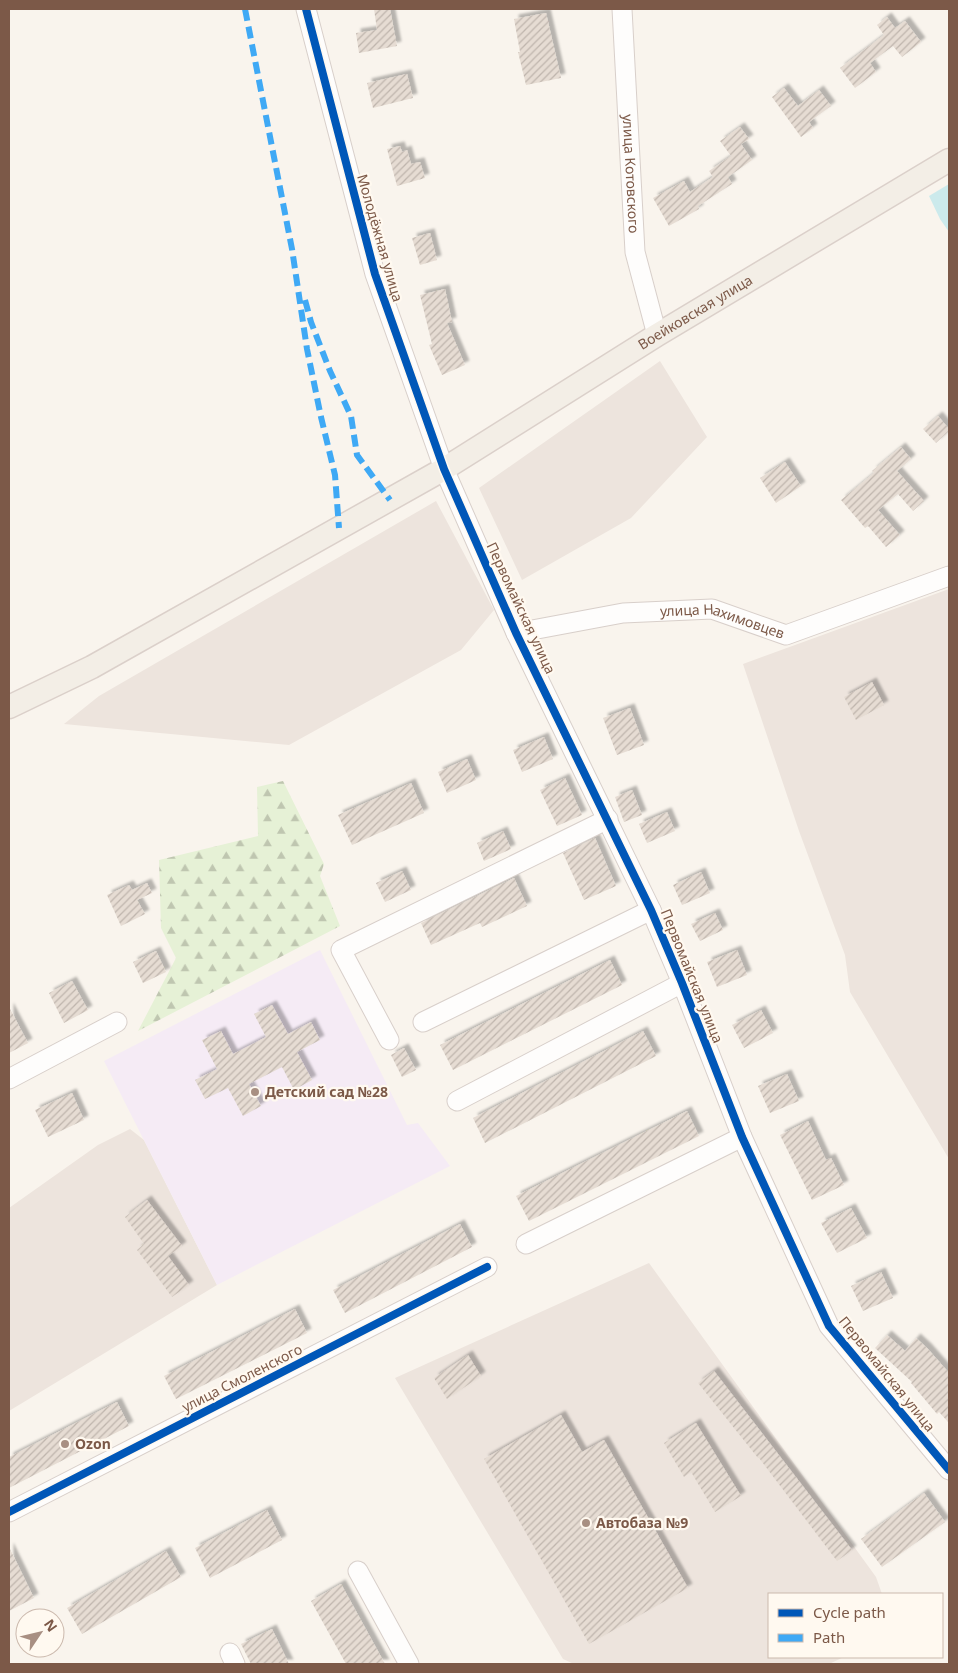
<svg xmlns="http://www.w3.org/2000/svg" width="958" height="1673" viewBox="0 0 958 1673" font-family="'Noto Sans',sans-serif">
<defs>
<pattern id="forest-firs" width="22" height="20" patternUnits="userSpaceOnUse" patternTransform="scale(1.25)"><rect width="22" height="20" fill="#e6f1d6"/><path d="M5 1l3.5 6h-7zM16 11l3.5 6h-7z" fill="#bfc6b0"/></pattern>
<pattern id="building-hatch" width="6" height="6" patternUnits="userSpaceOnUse" patternTransform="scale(1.25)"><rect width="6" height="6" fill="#e6dcd3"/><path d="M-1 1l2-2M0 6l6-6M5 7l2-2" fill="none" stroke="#bfb5ad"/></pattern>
<filter id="shadow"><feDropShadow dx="4.5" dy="-4.5" stdDeviation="1" flood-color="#0004"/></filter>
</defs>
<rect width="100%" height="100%" fill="#f9f4ed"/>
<path fill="#ede4dd" d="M660,361L707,437L631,518L522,580L479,488Z
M436,501L494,610L461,650L289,745L64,724L99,696Z
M949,589V1159L850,992L845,955L799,831L743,664Z
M130,1129L144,1140L217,1285L9,1411V1208L98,1145Z
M649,1263L876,1577L882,1594H769V1657H844L829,1664H574L563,1659L395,1378Z"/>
<path fill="#f5ebf5" d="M320,950L407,1125L418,1123L450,1166L217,1285L104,1061Z"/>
<path fill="url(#forest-firs)" d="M283,781L324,864L320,876L340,926L138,1031L176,958L161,928L159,860L258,836L257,787Z"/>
<path fill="#cceaec" d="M949,184V232L940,219L929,196Z"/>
<path fill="url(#building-hatch)" filter="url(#shadow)" d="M374,9H390L397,46L359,53L356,33L377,30Z
M546,13L561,78L526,85L518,52H520L514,19Z
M887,17L895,28L905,21L921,42L902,57L893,46L870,63L876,72L855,88L840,68L884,35L877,25Z
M407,74L413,98L373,108L367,83Z
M784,88L798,106L819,90L831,106L809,122L813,128L801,137L772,97Z
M740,127L749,139L741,144L752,160L728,177L732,184L698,206L699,209L669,226L653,198L684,181L690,192L713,177L709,171L731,156L720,141Z
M400,146L402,152L407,150L411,164L420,162L425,178L397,186L387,149Z
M430,233L437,260L420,265L412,238Z
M445,289L452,322L447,323L465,365L442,375L429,345L432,344L420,295Z
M938,416L949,429V431L936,443L923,429Z
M901,447L911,459L897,471L924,501L913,511L898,494L878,510L900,535L886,547L868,526L865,528L841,500L874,473L872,471Z
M785,462L801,486L776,503L760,478Z
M872,682L884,705L856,720L844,697Z
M630,708L644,745L617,755L603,718Z
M544,737L553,759L522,772L513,750Z
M467,759L476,780L447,793L438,772Z
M565,778L582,815L557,826L540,790Z
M411,783L424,813L352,845L338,815Z
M632,790L642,815L624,822L615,797Z
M667,812L675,831L647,843L639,824Z
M503,831L511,849L484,861L477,843Z
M595,838L616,886L584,900L563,853Z
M402,871L411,890L385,902L376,883Z
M701,872L710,893L682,905L673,885Z
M514,878L527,906L482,927L480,923L431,945L421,923Z
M147,883L152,893L137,900L145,914L121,926L107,895L129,885L132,890Z
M715,913L723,930L700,941L691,924Z
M737,950L747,975L717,987L707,962Z
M156,951L166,972L143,983L133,962Z
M610,960L622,985L453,1070L440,1045Z
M72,981L88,1010L64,1023L49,993Z
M272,1005L288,1034L311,1022L320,1040L297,1052L312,1080L294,1090L282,1067L249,1084L261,1106L243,1116L228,1088L205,1099L195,1080L217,1069L202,1040L221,1031L233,1054L266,1037L254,1014Z
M9,1007L28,1043L9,1053Z
M761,1010L773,1033L744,1048L732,1025Z
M643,1031L656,1056L485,1143L473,1118Z
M404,1048L416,1070L402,1077L391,1055Z
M787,1074L799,1101L770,1113L758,1086Z
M72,1093L84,1120L48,1137L35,1110Z
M687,1111L699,1136L529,1221L516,1196Z
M808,1121L826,1160L831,1158L844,1185L812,1200L780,1135Z
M147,1200L182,1246L168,1256L189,1285L172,1297L137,1250L144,1244L125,1217Z
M851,1208L867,1238L837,1253L821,1223Z
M460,1224L472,1247L345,1313L333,1290Z
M881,1272L893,1298L863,1311L851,1286Z
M295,1309L307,1333L176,1399L164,1376Z
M887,1335L905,1351L916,1338L927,1348L949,1373V1423L939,1412L937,1414L911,1383L912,1382L875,1348Z
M468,1355L481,1376L447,1399L434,1378Z
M714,1371L852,1550L837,1561L759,1458H758L698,1383Z
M117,1402L129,1426L9,1488V1457Z
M561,1415L582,1452L604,1440L688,1588L589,1644L484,1459Z
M696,1423L741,1496L715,1512L691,1472L684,1477L664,1443Z
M924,1493L945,1522L882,1567L861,1539Z
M267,1510L282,1540L210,1578L195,1548Z
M9,1547L34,1598L9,1611Z
M166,1551L181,1577L82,1634L67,1608Z
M341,1584L385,1664H346L311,1601Z
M272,1629L289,1664H251L241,1644Z"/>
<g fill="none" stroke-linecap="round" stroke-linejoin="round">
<g stroke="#d8cfca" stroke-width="21">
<g id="minor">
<path d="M306,9L375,274L444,469L516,633L651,910L682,983L742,1137L829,1326L949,1470"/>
<path id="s1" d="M622,9L635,252L657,335"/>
<path id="s2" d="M516,633L623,613L712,609L786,635L949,576"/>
<path d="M423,1022L651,910"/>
<path d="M389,1040L341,950L608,819"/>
<path d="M9,1079L117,1022"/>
<path d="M457,1101L682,983"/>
<path d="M526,1244L742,1137"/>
<path d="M9,1512L487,1267"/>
<path d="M358,1571L409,1664"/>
<path d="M230,1653L235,1664"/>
</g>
</g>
<g stroke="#dbd0ca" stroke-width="25">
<g id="major">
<path id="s3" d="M9,707L92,667L444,469L657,335L949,160"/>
</g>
</g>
<use href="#minor" stroke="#fefdfc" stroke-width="19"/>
<use href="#major" stroke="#f3eee6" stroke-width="22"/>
<path stroke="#3fa9f5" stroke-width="6" stroke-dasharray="12 6" stroke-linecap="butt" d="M245,9L292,249L307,349L321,417L335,475L339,528
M305,300L311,322L330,371L351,416L357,455L390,500"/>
<g stroke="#fff9f0" stroke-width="11">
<path id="cycleway" d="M306,9L375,274L444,469L516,633L651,910L682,983L742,1137L829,1326L949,1470
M9,1512L487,1267"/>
</g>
<use href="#cycleway" stroke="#0057b8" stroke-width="8"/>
</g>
<g fill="#a88f82" stroke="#fff9f0" stroke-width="2">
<circle cx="255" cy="1092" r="5"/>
<circle cx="65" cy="1444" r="5"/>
<circle cx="586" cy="1523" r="5"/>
</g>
<g text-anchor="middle" stroke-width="4.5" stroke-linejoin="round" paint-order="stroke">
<g font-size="14" fill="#7c5948" stroke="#fff9f0">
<text dy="5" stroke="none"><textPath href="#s1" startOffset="165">улица Котовского</textPath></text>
<text transform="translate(380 238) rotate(74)" y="5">Молодёжная улица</text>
<text dy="5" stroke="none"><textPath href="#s3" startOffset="792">Воейковская улица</textPath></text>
<text transform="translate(521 608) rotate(65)" y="5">Первомайская улица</text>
<text dy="5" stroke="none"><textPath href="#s2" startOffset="210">улица Нахимовцев</textPath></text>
<text transform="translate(692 976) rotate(68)" y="5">Первомайская улица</text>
<text transform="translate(887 1374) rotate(51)" y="5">Первомайская улица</text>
<text transform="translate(242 1378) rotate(-27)" y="5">улица Смоленского</text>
</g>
<g font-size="14" font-weight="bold" fill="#7c5948" stroke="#fff9f0" text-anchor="start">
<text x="265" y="1097">Детский сад №28</text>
<text x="75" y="1449">Ozon</text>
<text x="596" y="1528">Автобаза №9</text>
</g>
</g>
<rect width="958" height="1673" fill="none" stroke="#7c5948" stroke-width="20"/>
<rect x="768" y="1593" width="175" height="65" fill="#fff9f0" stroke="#cbb9ad"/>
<rect x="778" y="1609" width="25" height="8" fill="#0057b8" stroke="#cbb9ad"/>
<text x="813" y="1618" font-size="15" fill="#7c5948">Cycle path</text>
<rect x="778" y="1634" width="25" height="8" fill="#3fa9f5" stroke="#cbb9ad"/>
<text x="813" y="1643" font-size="15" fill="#7c5948">Path</text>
<g transform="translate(40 1633) rotate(55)"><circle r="24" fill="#fff9f0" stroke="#cbb9ad"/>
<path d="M0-4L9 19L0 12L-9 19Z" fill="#a88f82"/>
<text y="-8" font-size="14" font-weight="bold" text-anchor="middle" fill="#7c5948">N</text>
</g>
</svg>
